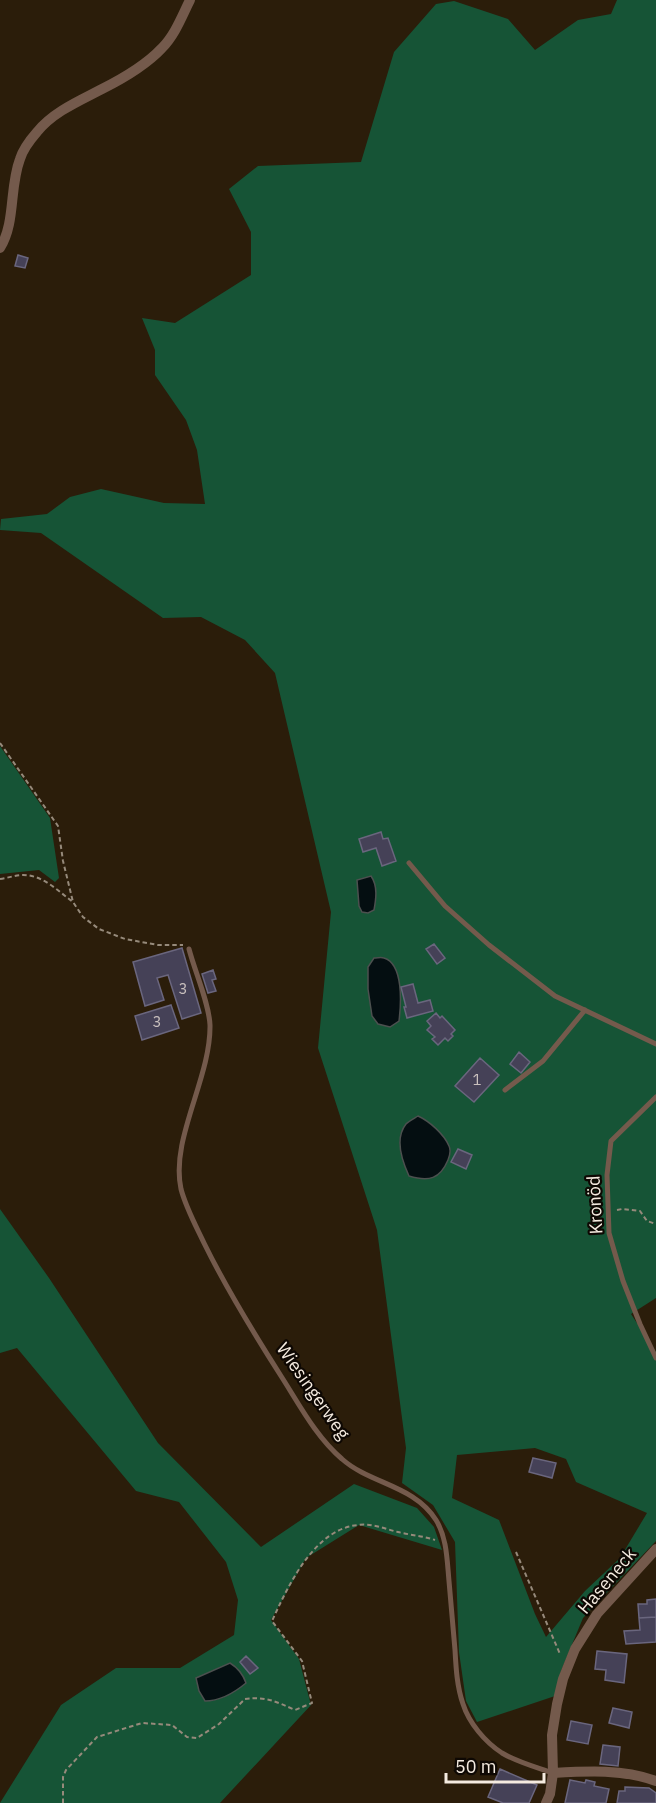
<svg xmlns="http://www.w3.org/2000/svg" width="656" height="1803" viewBox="0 0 656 1803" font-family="'IBM Plex Sans',sans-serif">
<rect width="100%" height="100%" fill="#2b1d0a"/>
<path fill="#165436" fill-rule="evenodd" d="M617,0H656V1298L631,1314L656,1352V1541L583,1618L561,1671L555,1696L477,1722L466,1701L459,1652L455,1542L433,1505L402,1483L406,1448L377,1230L318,1048L331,912L275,673L245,640L201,617L163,618L41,533L0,530L1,519L47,514L70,497L101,489L164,503L205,504L197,450L186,420L155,375V350L142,318L175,323L251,275V232L229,189L258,166L361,162L394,52L436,4L454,1L508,19L535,50L578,20L611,14ZM535,1448L566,1459L576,1482L647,1513L620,1558L585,1591L546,1637L535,1614L499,1520L452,1498L457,1455Z
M0,746L50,818L59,878L55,882L39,870L0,874Z
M0,1209L49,1278L158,1443L261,1547L354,1484L417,1508L434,1527L442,1550L359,1525L306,1558L271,1620L299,1659L311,1705L220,1803H0L61,1705L116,1668H180L234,1635L238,1600L226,1562L179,1502L136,1491L17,1348L0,1353Z"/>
<path fill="#040e11" stroke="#4c504f" stroke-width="1.5" d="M371,876C378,886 376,899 374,910L368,913L362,912L359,906L357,880Z
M374,958C378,958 381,957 384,958C404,964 401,1005 399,1021L390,1027L378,1024L372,1016L368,989V967Z
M418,1116C429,1121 444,1134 449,1146C451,1150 450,1155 448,1160C440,1179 429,1182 409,1176C402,1161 394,1139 406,1124C409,1121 415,1118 418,1116Z
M230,1663C238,1668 243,1674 246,1683C234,1693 221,1701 205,1701L199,1691L196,1678Z"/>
<path fill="#454157" stroke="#6a667e" stroke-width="1.5" d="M18,255L28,258L25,268L15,266Z
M381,832L383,839L388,838L396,861L382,866L376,848L363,852L359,839Z
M434,944L445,958L437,964L426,949Z
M182,948L201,1013L182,1019L168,975L157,978L164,1000L145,1006L133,962Z
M213,970L216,979L212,980L216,991L208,993L202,974Z
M413,984L418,1003L430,1000L433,1011L407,1018L404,1007H406L401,987Z
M171,1005L179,1028L142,1040L135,1016Z
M436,1013L440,1018L442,1016L455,1030L451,1034L453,1036L448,1041L445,1038L438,1045L432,1039L435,1037L427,1030L431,1026L427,1021Z
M519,1052L530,1062L521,1073L510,1064Z
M480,1058L499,1075L474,1102L455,1086Z
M458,1149L472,1155L466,1169L451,1162Z
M533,1458L556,1463L552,1478L529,1472Z
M656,1599V1617L639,1618L638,1604H647V1600Z
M656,1617V1642L626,1644L624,1631L640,1630L639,1618Z
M597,1651L627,1654L624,1683L605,1680L606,1670L595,1669Z
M246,1656L258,1668L250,1674L240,1662Z
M613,1708L632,1712L629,1728L609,1723Z
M571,1721L592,1725L588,1744L567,1740Z
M603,1745L620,1747L618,1766L600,1764Z
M500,1769L537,1785L529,1803H503L488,1797Z
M570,1780L585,1783L586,1780L595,1782L594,1786L609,1789L606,1803H565Z
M625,1787L649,1788L656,1793V1803H617L619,1791H625Z"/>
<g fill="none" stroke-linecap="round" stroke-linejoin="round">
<path stroke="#968a7b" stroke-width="2" stroke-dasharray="4.5 3" stroke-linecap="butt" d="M0,743L58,826L63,861L73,902L83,917L99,929L125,939L158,945H183
M0,879C8,878 16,875 23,875C43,875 58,891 73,902
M617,1210L622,1209L640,1211L647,1221L656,1224
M516,1552L560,1654
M63,1803V1777L66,1770L97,1737L142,1723L172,1725L187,1737L197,1738L219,1724L245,1699C266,1696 277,1702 295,1710L312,1703L302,1661L272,1621C288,1586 314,1529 358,1525C372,1523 385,1529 398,1532C410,1535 423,1536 435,1540"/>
<path stroke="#745a4c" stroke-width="5" d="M409,863L445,906L489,945L555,996L656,1044
M189,949C195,972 209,1003 210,1025C211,1078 170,1139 181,1189C186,1208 196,1226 204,1243C227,1290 253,1332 281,1376C299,1404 316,1437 342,1459C370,1484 414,1485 436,1520C447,1538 447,1560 449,1581C451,1604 453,1627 455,1650C456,1668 457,1687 463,1704C469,1723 485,1742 502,1753C517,1762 536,1767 553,1773
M505,1090L543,1061L585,1010
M656,1097L611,1141L607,1175L609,1233L623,1281L640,1324L656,1358"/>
<path stroke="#745a4c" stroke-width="10" d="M0,248C16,222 9,188 20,159C23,149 30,140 37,132C53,112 79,101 102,89C122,79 147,64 162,48C175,35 182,16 190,0
M553,1773C588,1771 623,1769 656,1781
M546,1803L550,1794L553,1773L552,1735L557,1704L563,1679L575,1649L597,1614L656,1549"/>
</g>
<g text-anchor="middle" stroke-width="4.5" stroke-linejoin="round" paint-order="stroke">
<g font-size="15" fill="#c9c0be">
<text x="183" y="994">3</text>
<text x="157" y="1027">3</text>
<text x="477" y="1085">1</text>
</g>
<g font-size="18" fill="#f5ebe0" stroke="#0e0803">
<text transform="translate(595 1205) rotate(-93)" y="6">Kronöd</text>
<text transform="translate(313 1391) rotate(55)" y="6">Wiesingerweg</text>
<text transform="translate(607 1581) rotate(-50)" y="6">Haseneck</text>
</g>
</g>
<path d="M446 1773v9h98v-9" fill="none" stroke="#f5ebe0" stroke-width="3"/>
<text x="455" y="1773" font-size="18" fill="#f5ebe0" stroke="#0e0803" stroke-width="4.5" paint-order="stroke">50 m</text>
</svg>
